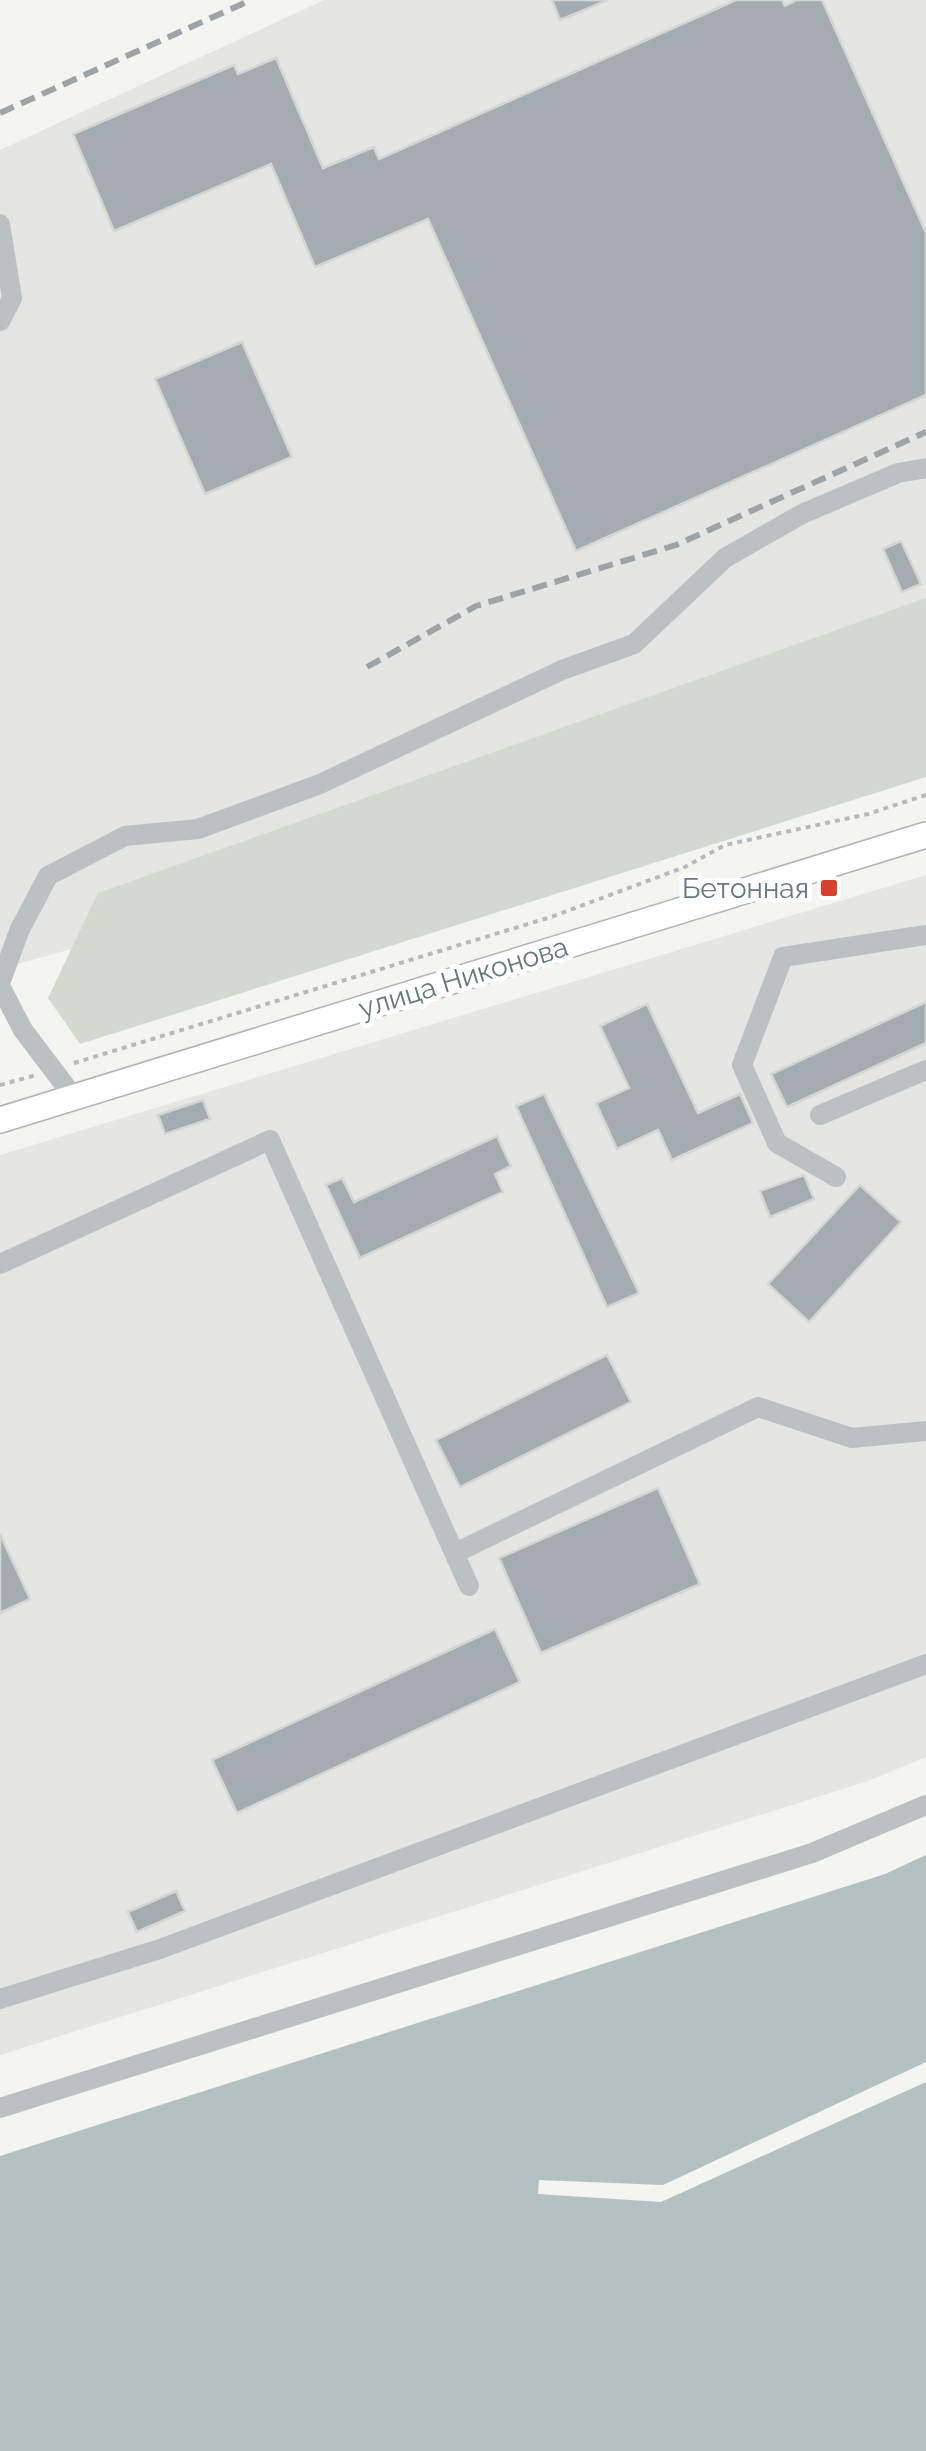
<svg xmlns="http://www.w3.org/2000/svg" width="926" height="2451" viewBox="0 0 926 2451" font-family="Raleway,sans-serif">
<rect width="100%" height="100%" fill="#f4f4f1"/>
<path fill="#e5e5e4" d="M324,0H926V710L0,969V150Z
M926,875V1757L868,1781L0,2055V1155Z"/>
<path fill="#d4d9d0" d="M926,598V777L80,1044L48,998L98,893Z"/>
<path fill="#b3c1c3" d="M926,1855V2062L663,2185L539,2180L538,2194L661,2202L926,2082V2451H0V2156L885,1874Z"/>
<path fill="#a3acb0" stroke="#d5d5d3" stroke-width="2.5" d="M552,0H608L560,20Z
M736,0H782L785,6L797,0H822L926,233V395L576,551L428,219L315,267L271,164L114,231L73,134L234,65L238,74L276,58L323,168L374,147L379,159Z
M242,342L292,457L205,494L155,379Z
M901,541L921,584L902,592L883,549Z
M926,1002V1043L787,1107L771,1074Z
M647,1004L698,1113L740,1094L753,1123L672,1160L658,1130L617,1149L596,1103L629,1088L600,1026Z
M544,1094L639,1293L607,1307L516,1106Z
M203,1100L210,1119L165,1134L158,1115Z
M497,1136L511,1166L495,1174L503,1192L360,1258L326,1185L342,1178L354,1202Z
M804,1175L814,1199L770,1217L760,1191Z
M860,1185L901,1222L809,1322L768,1284Z
M607,1355L631,1402L460,1487L436,1440Z
M658,1488L700,1584L541,1653L499,1558Z
M0,1534L30,1599L0,1613Z
M495,1629L520,1682L237,1813L212,1760Z
M176,1891L185,1911L137,1932L128,1912Z"/>
<g fill="none" stroke-linecap="round" stroke-linejoin="round">
<g stroke="#aeb4b7" stroke-width="28">
<path id="major" d="M0,1120L926,835"/>
</g>
<path stroke="#b7babc" stroke-width="4" stroke-dasharray="5 5" stroke-linecap="butt" d="M74,1063L554,916L685,867L725,845L868,814L926,795
M0,1085L36,1075"/>
<path stroke="#bbc0c2" stroke-width="20" d="M0,224L12,298L0,321
M0,983L20,929L48,876L125,836L198,829L320,784L562,670L634,644L725,558L802,514L898,473L926,468
M0,986L23,1030L73,1096
M820,1115L926,1070
M836,1177L777,1143L742,1065L783,957L926,935
M0,1264L270,1140L469,1586
M455,1553L758,1407L852,1438L926,1431
M0,1999L160,1949L926,1664
M0,2108L812,1853L926,1805"/>
<use href="#major" stroke="#fff" stroke-width="25"/>
<path stroke="#9da4a8" stroke-width="6" stroke-dasharray="15 8" stroke-linecap="butt" d="M0,113L251,0
M367,667L476,606L676,545L926,432"/>
</g>
<rect fill="#d7412e" stroke="#fff" stroke-width="4" x="819" y="878" width="20" height="20" rx="5"/>
<g text-anchor="middle" stroke-width="10" stroke-linejoin="round" paint-order="stroke">
<g font-size="28" fill="#657780" stroke="#fff" text-anchor="end">
<text x="809" y="898">Бетонная</text>
</g>
<g font-size="28" fill="#657780" stroke="#fff">
<text transform="translate(463 977) rotate(-17)" y="10">улица Никонова</text>
</g>
</g>
</svg>
